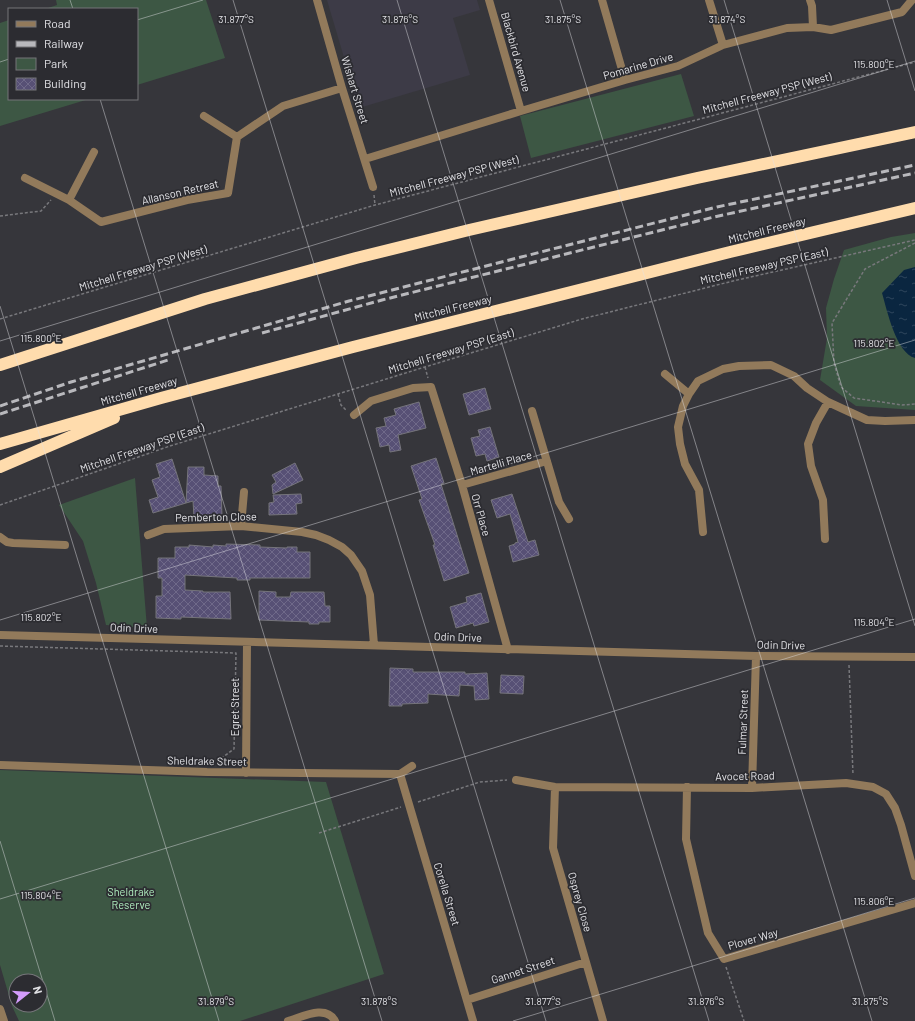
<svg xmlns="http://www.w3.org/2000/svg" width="915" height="1021" viewBox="0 0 915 1021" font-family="Barlow,sans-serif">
<defs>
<pattern id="water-ripples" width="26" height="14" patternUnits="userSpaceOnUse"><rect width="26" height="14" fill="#0a2640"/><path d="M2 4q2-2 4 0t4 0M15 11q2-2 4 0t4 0" fill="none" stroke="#2d455c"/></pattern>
<pattern id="building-cross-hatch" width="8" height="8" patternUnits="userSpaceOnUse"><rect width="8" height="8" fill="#575075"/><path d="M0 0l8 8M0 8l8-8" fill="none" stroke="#6f6989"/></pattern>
</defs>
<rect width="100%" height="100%" fill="#36363b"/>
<path fill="#3d3b47" d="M327,0H477L480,10L453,18L470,75L359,108Z"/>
<path fill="#3d5744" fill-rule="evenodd" d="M56,0H206L225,58L137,85V9H45L57,5Z
M9,20V99H89L0,126V23Z
M681,74L694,116L531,158L520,116Z
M915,233V410L856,406L820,380L827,338L826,308L834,279L844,250L891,237Z
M135,478L147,628L106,625L96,583L83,541L59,505Z
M0,770L326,782L384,974L240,1021H19L12,1006L0,965ZM16,981H40V1005H16Z"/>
<path fill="url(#water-ripples)" d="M915,267V358C896,353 887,310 882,293L904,270Z"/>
<path fill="url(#building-cross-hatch)" stroke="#75747b" d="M485,388L491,409L469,415L463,394Z
M419,402L426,428L398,435L401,450L390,452L389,445L380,447L376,428L386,426L384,418L396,415L394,409Z
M490,427L499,457L487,461L485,454L476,456L471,438L480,436L478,430Z
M436,458L444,483L441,484L469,573L444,581L433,545H435L419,500L422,499L411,466Z
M172,459L186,503L153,513L149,500L158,497L152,480L160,477L156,464Z
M295,463L303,480L273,494L272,485L276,482L272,475Z
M188,467H204V475L218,476V486H221L222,516L194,517L193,501L186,503Z
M301,494L302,503L296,504L297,514L269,515V503L274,502L273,495Z
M512,494L528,542L535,540L539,555L513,562L509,546L515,544V543L518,542L510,514L497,518L491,500Z
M226,544L260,545V547L287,548V547H297V552H310V578H250V580H237V578L185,575V590L203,591V592H230L231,619L181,617V619L156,618V596H162V578H158V558H175V547H189V545L213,547V545L226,546Z
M259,591L276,592V597H290L291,592H324L325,606H330V622H319V624H309V622L259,620Z
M481,593L489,622L474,626L473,623L456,628L450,607L467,602L466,597Z
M390,668L413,669V672H465V674L487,673L489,699L475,700L474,686L460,685L459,696L428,694V703L402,704V706H389Z
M501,675L524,676L523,694L500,693Z"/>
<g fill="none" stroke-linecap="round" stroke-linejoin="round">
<path stroke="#78787c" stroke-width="1.5" stroke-dasharray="3 2" stroke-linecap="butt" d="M374,195L375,205
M0,216L41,211L51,200
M915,243L865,269L832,323L834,363L841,387L854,398L902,405L915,404
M0,319L375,205L915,62
M425,367L428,378
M338,394L341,405L347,411
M0,505L170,446L425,367L582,319L733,281L915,240
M0,646L236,653L234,749L219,760H208V763
M849,665L853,775
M418,802L480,782L507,780
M319,833L401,807
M726,967L744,1021"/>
<path stroke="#927a5b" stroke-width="8" d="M317,0L342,88L373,187
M489,0L521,111
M602,0L625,80
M709,0L723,45
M810,0L812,6L813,27
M204,116L237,137
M365,159L521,111L625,80L678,66L723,45L787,28L813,27L831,30L902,12L912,0
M25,178L69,200L101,222L187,200L228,193L237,137L283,106L342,88
M69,200L94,152
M665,374L689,394
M532,411L559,502L569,519
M354,415L371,401L413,388L431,387L462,485L508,650
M462,485L547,461
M241,526L244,492
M703,532L699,490L685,464L680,444L678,427L683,406L689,394L698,381L723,369L739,366L771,365L794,376L807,388L828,402L867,420L885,421L915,420
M148,535L164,529L241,526L302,532L316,535L329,540L342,547L351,555L362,571L370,595L374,645
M0,537L7,542L13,543L65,545
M825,539L823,500L811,466L808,444L816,423L828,402
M0,635L756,656L915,657
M0,765L207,772L400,774L412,766
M246,773L247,643
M400,774L473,1021
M516,780L555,787L752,788L846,783L873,787L886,794L895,808L901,825L915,876
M555,787L553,848L603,1021
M687,787L686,839L708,933L724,959L915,903
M752,788L756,656
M467,1000L586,962
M0,1009L4,1021
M288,1021C302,1017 326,1004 335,1021"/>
<path stroke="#ffdcad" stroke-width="12" d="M0,365L205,299L356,258L469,230L697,178L915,132
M0,444L161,398L353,347L730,252L915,208
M0,467L114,418"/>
<path stroke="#b8b8bc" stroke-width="3" stroke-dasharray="8 4" stroke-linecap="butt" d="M262,333L382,300L714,217L915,173
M0,406L71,382L349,301L717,207L915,165
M0,414L168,360"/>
</g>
<path fill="none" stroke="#e2e2e6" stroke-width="1" stroke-opacity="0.45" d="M70,0L73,9M233,0L546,1021M397,0L709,1021M560,0L872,1021M724,0L915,626M887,0L915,91M137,20L203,0M0,62L9,59M100,99L382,1021M0,306L219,1021M0,341L915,61M0,620L915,340M0,841L55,1021M0,899L915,619M513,1021L915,898"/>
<g text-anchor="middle" stroke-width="3.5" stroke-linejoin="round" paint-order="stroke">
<g font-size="11" fill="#e2e2e6" stroke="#2c2c31">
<text transform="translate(516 52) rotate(74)" y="4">Blackbird Avenue</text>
<text transform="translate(638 66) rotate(-16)" y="4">Pomarine Drive</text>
<text transform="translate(355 90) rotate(73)" y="4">Wishart Street</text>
<text transform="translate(767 93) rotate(-15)" y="4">Mitchell Freeway PSP (West)</text>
<text transform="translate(454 176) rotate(-15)" y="4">Mitchell Freeway PSP (West)</text>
<text transform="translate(180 192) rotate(-13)" y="4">Allanson Retreat</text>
<text transform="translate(767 230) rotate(-14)" y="4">Mitchell Freeway</text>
<text transform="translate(764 266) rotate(-13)" y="4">Mitchell Freeway PSP (East)</text>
<text transform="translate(143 268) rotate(-17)" y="4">Mitchell Freeway PSP (West)</text>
<text transform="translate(453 308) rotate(-14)" y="4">Mitchell Freeway</text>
<text transform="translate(451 351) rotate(-17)" y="4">Mitchell Freeway PSP (East)</text>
<text transform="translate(139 391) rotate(-16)" y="4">Mitchell Freeway</text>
<text transform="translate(142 448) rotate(-19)" y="4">Mitchell Freeway PSP (East)</text>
<text transform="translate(501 463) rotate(-16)" y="4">Martelli Place</text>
<text transform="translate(481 515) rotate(74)" y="4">Orr Place</text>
<text transform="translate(216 517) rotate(-1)" y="4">Pemberton Close</text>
<text transform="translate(134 628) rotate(2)" y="4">Odin Drive</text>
<text transform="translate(458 637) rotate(2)" y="4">Odin Drive</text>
<text transform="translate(781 645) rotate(1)" y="4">Odin Drive</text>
<text transform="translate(235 707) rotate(-90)" y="4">Egret Street</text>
<text transform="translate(743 722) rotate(-88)" y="4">Fulmar Street</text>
<text transform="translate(207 761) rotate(1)" y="4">Sheldrake Street</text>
<text transform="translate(745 776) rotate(-1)" y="4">Avocet Road</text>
<text transform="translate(447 894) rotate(73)" y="4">Corella Street</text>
<text transform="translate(580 902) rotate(74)" y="4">Osprey Close</text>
<text transform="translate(753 939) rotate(-16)" y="4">Plover Way</text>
<text transform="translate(523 970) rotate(-18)" y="4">Gannet Street</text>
</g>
<g font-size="11" fill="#aeecbd" stroke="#2c2c31">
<text x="131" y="896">Sheldrake<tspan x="131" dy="13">Reserve</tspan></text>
</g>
</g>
<g font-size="10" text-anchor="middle" fill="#e2e2e6" stroke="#2c2c31" stroke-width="3.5" stroke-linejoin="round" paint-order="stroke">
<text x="236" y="23">31.877°S</text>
<text x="400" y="23">31.876°S</text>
<text x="563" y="23">31.875°S</text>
<text x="727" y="23">31.874°S</text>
<text x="874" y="68">115.800°E</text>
<text x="41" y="342">115.800°E</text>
<text x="874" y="347">115.802°E</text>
<text x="41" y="621">115.802°E</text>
<text x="874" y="626">115.804°E</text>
<text x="41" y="899">115.804°E</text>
<text x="874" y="905">115.806°E</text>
<text x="216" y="1005">31.879°S</text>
<text x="379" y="1005">31.878°S</text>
<text x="543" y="1005">31.877°S</text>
<text x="706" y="1005">31.876°S</text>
<text x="870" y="1005">31.875°S</text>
</g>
<rect x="8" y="8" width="130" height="92" fill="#2c2c31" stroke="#757579"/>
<rect x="16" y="21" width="20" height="6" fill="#927a5b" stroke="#757579"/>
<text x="44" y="28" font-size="12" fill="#e2e2e6">Road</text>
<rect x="16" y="41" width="20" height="6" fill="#b8b8bc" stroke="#757579"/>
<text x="44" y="48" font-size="12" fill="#e2e2e6">Railway</text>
<rect x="16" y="58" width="20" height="12" fill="#3d5744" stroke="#757579"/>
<text x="44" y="68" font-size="12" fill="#e2e2e6">Park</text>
<rect x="16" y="78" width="20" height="12" fill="url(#building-cross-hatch)" stroke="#757579"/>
<text x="44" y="88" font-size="12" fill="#e2e2e6">Building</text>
<g transform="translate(28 993) rotate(73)"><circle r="19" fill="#2c2c31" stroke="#757579"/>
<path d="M0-3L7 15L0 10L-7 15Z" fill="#d39cfc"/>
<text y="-6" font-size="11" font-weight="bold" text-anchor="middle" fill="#e2e2e6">N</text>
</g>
</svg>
